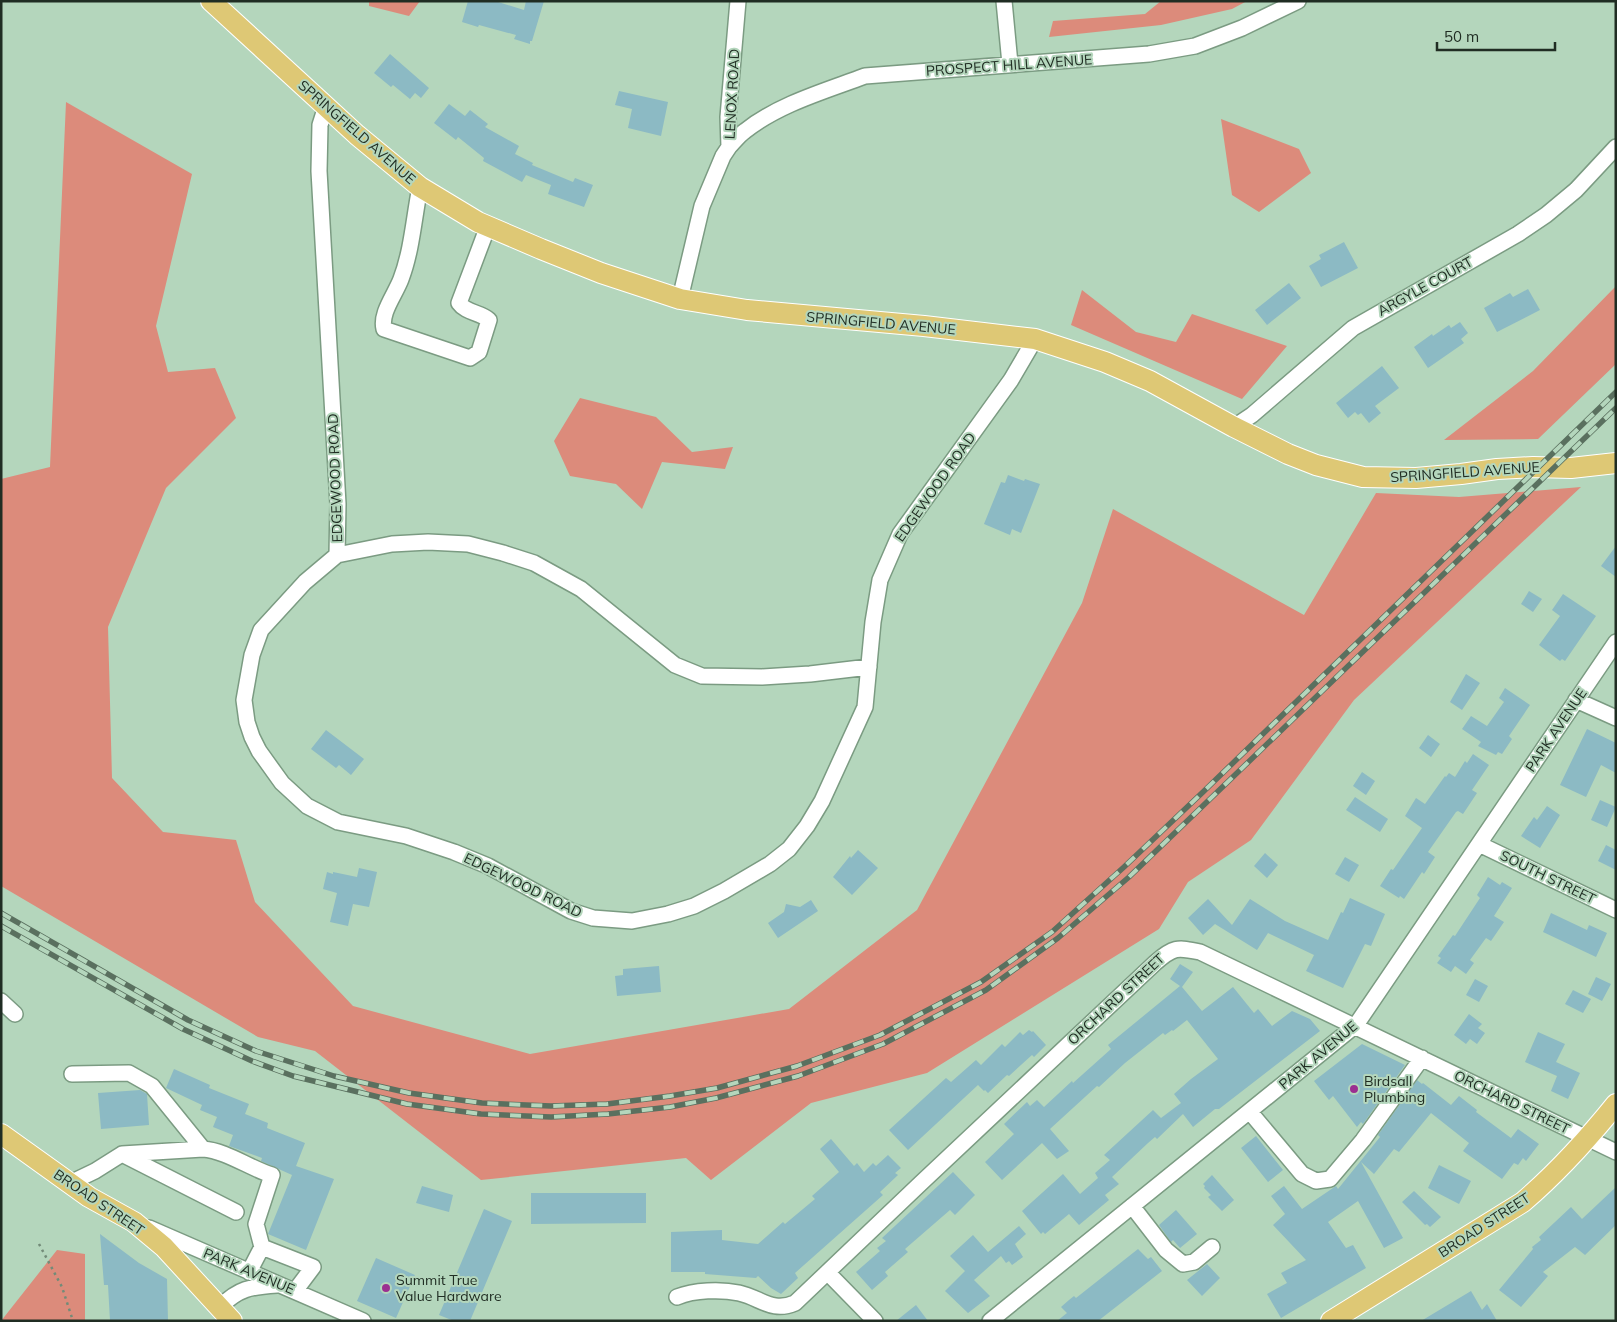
<svg xmlns="http://www.w3.org/2000/svg" width="1617" height="1322" viewBox="0 0 1617 1322" font-family="Mulish,sans-serif">
<rect width="100%" height="100%" fill="#b4d6bc"/>
<path fill="#dc8b7b" d="M369,1H420L409,16L369,6Z
M1161,1H1247L1232,9L1161,25L1049,37L1053,21L1145,14Z
M66,102L192,174L156,326L168,372L215,368L236,418L166,488L108,627L112,778L163,832L236,840L255,902L353,1006L530,1054L789,1009L917,910L1082,603L1113,509L1304,615L1376,493L1459,497L1581,487L1354,700L1251,840L1188,882L1159,929L927,1073L811,1103L711,1180L686,1158L481,1180L315,1051L258,1037L1,886V479L50,467Z
M1221,119L1299,149L1311,173L1259,212L1232,195Z
M1616,286V364L1538,439L1444,440L1533,371Z
M1082,290L1136,332L1176,342L1192,314L1287,346L1242,399L1071,325Z
M580,398L656,417L692,452L733,447L725,469L662,462L642,509L616,484L570,476L554,441Z
M57,1250L85,1254V1321H1Z"/>
<path fill="#8cbac4" d="M468,1H495L524,10L526,1H544L532,41H530V44L514,39L516,35L479,25L478,27L462,22Z
M390,54L429,88L421,98L415,93L410,99L393,85L391,87L374,73Z
M619,91L668,102L661,136L628,128L632,109L615,105Z
M449,104L465,116L470,110L488,124L485,127L519,146L515,154L533,163L532,165L573,182L575,178L593,185L584,207L548,194L551,185L526,175L522,182L483,161L484,158L458,137L456,140L434,123Z
M1344,242L1358,268L1321,287L1309,266L1321,259L1319,255Z
M1289,283L1301,298L1267,325L1255,310Z
M1528,289L1540,310L1497,332L1484,308L1510,293L1513,297Z
M1460,322L1468,333L1461,339L1464,343L1428,368L1414,347L1432,334L1433,336L1449,325L1451,328Z
M1382,366L1399,388L1375,406L1381,413L1369,423L1361,413L1358,415L1355,412L1348,418L1336,403Z
M1008,475L1024,481L1025,479L1040,484L1021,533L1012,529L1010,535L984,524L1001,482L1005,483Z
M1616,546V577L1601,566Z
M1529,591L1542,599L1533,612L1521,604Z
M1563,594L1596,616L1565,661L1562,659L1560,661L1539,645L1560,616L1552,610Z
M1466,674L1480,683L1462,710L1450,702Z
M1505,688L1530,705L1509,736L1512,739L1502,754L1498,752L1496,755L1478,746L1481,742L1462,729L1471,716L1487,726L1504,702L1499,698Z
M1587,729L1616,743V773L1601,765L1586,797L1560,785Z
M326,730L364,759L351,775L339,765L336,768L311,749Z
M1428,735L1440,744L1431,757L1419,748Z
M1473,754L1489,765L1472,790L1477,793L1463,814L1458,811L1456,812L1428,852L1435,857L1424,874L1422,872L1404,899L1400,896L1399,898L1380,886L1391,869L1393,870L1422,828L1405,816L1416,798L1425,804L1445,776L1446,777L1449,773L1455,777L1465,761L1467,763Z
M1362,772L1375,781L1366,795L1353,786Z
M1355,797L1388,819L1380,832L1346,810Z
M1600,800L1616,807L1607,827L1591,820Z
M1547,806L1560,815L1540,848L1521,836L1534,817L1537,820Z
M1606,845L1616,850V870L1598,861Z
M858,850L878,868L852,895L833,877L850,856L851,858Z
M1265,853L1278,865L1267,878L1254,866Z
M1345,857L1359,865L1349,882L1335,874Z
M359,868L377,872L369,907L353,904L348,926L330,922L337,893L323,889L327,872L333,874V872L357,877Z
M1488,877L1500,885L1502,882L1512,888L1494,916L1504,922L1491,941L1486,938L1470,960L1474,963L1466,974L1455,966L1451,972L1437,963L1441,958L1438,956L1453,935L1455,936L1480,898L1477,895Z
M1350,898L1385,914L1371,946L1365,944L1343,988L1306,971L1314,955L1268,933L1257,950L1215,924L1203,935L1188,918L1208,899L1232,925L1250,899L1285,921L1328,940L1341,912L1343,913Z
M811,900L818,911L778,938L768,923L784,912L786,904L800,907Z
M1551,913L1587,930L1589,925L1607,933L1596,957L1543,932Z
M1180,964L1193,972L1182,987L1202,1011L1233,987L1254,1013L1258,1009L1272,1026L1292,1011L1310,1019L1320,1031L1219,1109H1215L1193,1127L1183,1114L1157,1139L1155,1137L1148,1143L1112,1177L1119,1184L1105,1195L1109,1200L1079,1225L1069,1214L1045,1234L1043,1232L1041,1234L1022,1211L1063,1174L1080,1194L1098,1178L1095,1173L1110,1160L1104,1155L1153,1110L1161,1118L1181,1103L1174,1094L1191,1079L1218,1059L1187,1020L1173,1031L1172,1030L1165,1035L1163,1033L1125,1063L1099,1087L1097,1086L1050,1129L1069,1151L1057,1159L1042,1143L1002,1180L985,1162L1014,1134L1004,1124L1027,1102L1030,1106L1037,1100L1044,1107L1072,1081L1073,1083L1111,1049L1108,1045L1180,986L1170,979Z
M659,966L661,992L617,996L615,976L623,975V969Z
M1596,977L1611,984L1602,1001L1588,994Z
M1475,979L1488,986L1479,1002L1466,995Z
M1573,990L1591,999L1583,1013L1565,1004Z
M1469,1014L1482,1024L1478,1028L1485,1033L1477,1044L1470,1039L1466,1044L1454,1035Z
M1029,1030L1032,1032L1033,1031L1046,1045L1034,1057L1032,1055L1009,1076L1007,1075L988,1093L985,1090L984,1091L978,1085L908,1150L889,1130L946,1078L951,1082L976,1060L981,1065L1002,1044L1005,1047L1020,1032L1023,1035Z
M1538,1032L1565,1044L1556,1062L1580,1073L1568,1099L1551,1091L1557,1076L1525,1062Z
M1362,1044L1405,1065L1363,1124L1361,1122L1357,1127L1333,1096L1329,1100L1314,1081Z
M174,1069L210,1085L209,1088L249,1104L245,1114L268,1123L267,1128L305,1143L296,1166L334,1179L306,1250L268,1234L292,1175L261,1161L262,1158L229,1146L233,1135L213,1127L217,1117L200,1110L202,1105L166,1088Z
M1417,1080L1422,1084L1423,1083L1451,1105L1459,1096L1477,1110L1476,1112L1511,1138L1518,1129L1539,1144L1526,1161L1523,1158L1518,1165L1514,1163L1502,1179L1463,1151L1469,1143L1431,1113L1399,1152L1394,1149L1374,1174L1361,1162L1403,1238L1384,1248L1358,1201L1328,1222L1346,1248L1353,1245L1366,1268L1281,1318L1267,1294L1287,1283L1281,1273L1306,1260L1273,1225L1285,1214L1271,1196L1284,1186L1302,1209L1336,1186L1338,1189L1380,1137L1378,1135Z
M140,1090L147,1094L149,1125L101,1129L98,1093Z
M1256,1136L1283,1170L1268,1182L1241,1148Z
M831,1139L854,1166L857,1163L864,1172L873,1163L876,1166L888,1155L901,1168L895,1173L898,1175L880,1192L883,1195L795,1273L798,1278L781,1294L771,1288L758,1276L756,1278L705,1274V1272H671V1232L722,1230V1240L758,1244L783,1222L785,1224L815,1199L812,1196L839,1172L820,1149Z
M1439,1165L1471,1181L1459,1204L1428,1188Z
M953,1172L975,1195L955,1215L950,1210L905,1249L908,1252L885,1272L888,1276L872,1290L856,1272L880,1251L877,1248L886,1241L882,1238Z
M1212,1175L1234,1200L1222,1211L1208,1197L1211,1195L1204,1188L1205,1186L1203,1184Z
M422,1186L453,1195L449,1212L416,1203Z
M1616,1187V1225L1585,1255L1575,1247L1543,1272L1548,1276L1521,1307L1499,1290L1533,1249L1532,1247L1541,1240L1539,1237L1571,1207L1582,1219Z
M1414,1191L1441,1217L1430,1227L1427,1224L1425,1225L1402,1202Z
M531,1193H646V1223L531,1224Z
M484,1209L512,1221L470,1321H454L439,1315Z
M1176,1210L1197,1234L1180,1248L1173,1240L1171,1242L1159,1225Z
M1019,1226L1026,1234L1015,1244L1023,1257L1012,1265L1009,1261L1006,1263L1001,1256L974,1280L990,1296L968,1313L945,1291L965,1271L950,1256L973,1235L988,1252Z
M100,1234L139,1263L167,1279L168,1321H110L108,1285H104Z
M1138,1249L1148,1259L1151,1257L1162,1271L1098,1321H1057L1067,1313L1061,1307L1069,1300L1074,1296L1076,1298Z
M376,1258L415,1275L396,1318L357,1301Z
M1207,1264L1220,1278L1202,1296L1187,1280Z
M1471,1291L1482,1310L1487,1304L1497,1321H1421Z
M916,1305L928,1321H896Z"/>
<g fill="none" stroke-linecap="round" stroke-linejoin="round">
<g stroke="#7b9b82" stroke-width="18">
<path id="minor" d="M1004,1L1010,64
M326,106L320,125L319,171L338,504L337,555L305,582L261,630L252,655L244,700L247,722L252,737L259,751L282,783L307,806L338,822L406,836L454,852L488,866L571,911L593,918L632,921L668,914L694,906L724,891L770,864L789,849L807,826L822,801L865,707L873,622L880,580L900,534L1011,380L1035,339
M729,147C734,142 739,135 745,131C779,104 825,91 865,76L1149,54L1195,46L1242,28L1298,1
M420,187C414,217 412,250 401,279C395,295 380,313 384,329L470,358L479,352L489,320C480,312 466,313 459,303L488,226
M680,299L702,206L723,156L729,147L728,117L738,1
M1234,427L1252,415L1353,328L1518,234L1546,215L1576,190L1616,147
M337,555L392,544L428,542L468,544L503,553L534,563L581,589L675,665L702,676L762,677L810,674L869,667
M1576,700L1616,718
M1479,844L1616,910
M1,1001L15,1014
M72,1074L129,1073L152,1086L203,1149
M1250,1112L1302,1174L1316,1181L1330,1179L1363,1140L1422,1058
M122,1154L203,1149C227,1151 249,1168 272,1175L256,1224L262,1247
M70,1183L95,1171L122,1154L236,1212
M1132,1206L1166,1250L1183,1264L1194,1262L1212,1247
M149,1228L363,1321
M249,1272L262,1247L313,1267L295,1291
M828,1273L875,1321
M677,1297C694,1290 721,1289 739,1293C761,1298 772,1313 795,1303L921,1183L1155,963C1173,947 1177,947 1200,952L1616,1152
M220,1307C239,1288 250,1287 277,1285
M990,1321L1356,1025L1616,642"/>
</g>
<g stroke="#fff" stroke-width="22">
<path id="major" d="M211,1L357,135L420,187L478,222L541,249L601,273L680,299L747,310L924,326L1035,339L1105,362L1150,381L1234,427L1288,454L1316,465L1363,477L1416,478L1461,474L1497,469L1533,467L1571,468L1616,463
M1,1134L89,1197L134,1222L164,1247L232,1321
M1331,1321L1523,1202C1558,1172 1587,1140 1616,1104"/>
</g>
<path stroke="#728b78" stroke-width="2.5" stroke-dasharray="2.5 4" stroke-linecap="butt" d="M39,1244L62,1287L73,1321"/>
<use href="#minor" stroke="#fff" stroke-width="15"/>
<use href="#major" stroke="#dec875" stroke-width="20"/>
<g stroke="#5a705f" stroke-width="5.5">
<path id="rail" d="M1,913L188,1020L256,1051L334,1076L409,1093L482,1103L551,1106L607,1104L670,1096L717,1088L797,1066L880,1035L981,982L1052,932L1124,867L1203,792L1616,392
M1,926L183,1029L252,1061L293,1076L407,1104L481,1114L551,1117L608,1114L670,1107L716,1098L798,1076L883,1044L986,990L1058,938L1129,877L1616,408"/>
</g>
<use href="#rail" stroke="#b4d6bc" stroke-width="4" stroke-dasharray="11" stroke-linecap="butt"/>
</g>
<g fill="#9b2f91" stroke="#b4d6bc" stroke-width="2">
<circle cx="1354" cy="1089" r="5"/>
<circle cx="386" cy="1288" r="5"/>
</g>
<g text-anchor="middle" stroke-width="4" stroke-linejoin="round" paint-order="stroke">
<g font-size="14" fill="#202d23" stroke="#b4d6bc">
<text transform="translate(1009 65) rotate(-4)" y="5">PROSPECT HILL AVENUE</text>
<text transform="translate(732 94) rotate(-87)" y="5">LENOX ROAD</text>
<text transform="translate(357 132) rotate(41)" y="5">SPRINGFIELD AVENUE</text>
<text transform="translate(1425 286) rotate(-29)" y="5">ARGYLE COURT</text>
<text transform="translate(881 323) rotate(5)" y="5">SPRINGFIELD AVENUE</text>
<text transform="translate(1465 472) rotate(-4)" y="5">SPRINGFIELD AVENUE</text>
<text transform="translate(335 478) rotate(-92)" y="5">EDGEWOOD ROAD</text>
<text transform="translate(935 487) rotate(-55)" y="5">EDGEWOOD ROAD</text>
<text transform="translate(1556 730) rotate(-56)" y="5">PARK AVENUE</text>
<text transform="translate(1548 877) rotate(26)" y="5">SOUTH STREET</text>
<text transform="translate(523 885) rotate(26)" y="5">EDGEWOOD ROAD</text>
<text transform="translate(1116 999) rotate(-43)" y="5">ORCHARD STREET</text>
<text transform="translate(1318 1055) rotate(-40)" y="5">PARK AVENUE</text>
<text transform="translate(1512 1102) rotate(26)" y="5">ORCHARD STREET</text>
<text transform="translate(99 1202) rotate(34)" y="5">BROAD STREET</text>
<text transform="translate(1484 1225) rotate(-33)" y="5">BROAD STREET</text>
<text transform="translate(249 1271) rotate(23)" y="5">PARK AVENUE</text>
</g>
<g font-size="14" fill="#202d23" stroke="#b4d6bc" text-anchor="start">
<text x="1364" y="1086">Birdsall<tspan x="1364" dy="16">Plumbing</tspan></text>
<text x="396" y="1285">Summit True<tspan x="396" dy="16">Value Hardware</tspan></text>
</g>
</g>
<rect width="1617" height="1322" fill="none" stroke="#202d23" stroke-width="5"/>
<path d="M1437 42v8h118v-8" fill="none" stroke="#202d23" stroke-width="2.5"/>
<text x="1444" y="42" font-size="15" fill="#202d23" stroke="#b4d6bc" stroke-width="4" paint-order="stroke">50 m</text>
</svg>
